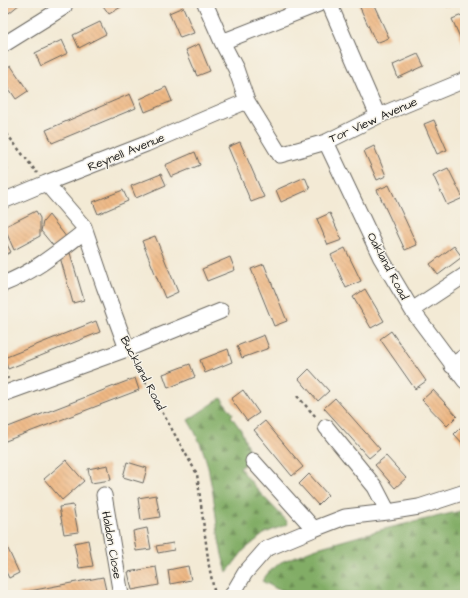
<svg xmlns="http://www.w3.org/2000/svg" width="468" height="598" viewBox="0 0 468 598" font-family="'Architects Daughter',sans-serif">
<defs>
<pattern id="forest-firs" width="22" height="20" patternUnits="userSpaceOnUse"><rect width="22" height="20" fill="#82ad66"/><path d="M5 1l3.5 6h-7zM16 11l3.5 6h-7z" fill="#6a8c53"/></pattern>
<pattern id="building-back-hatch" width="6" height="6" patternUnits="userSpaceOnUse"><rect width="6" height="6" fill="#eeb884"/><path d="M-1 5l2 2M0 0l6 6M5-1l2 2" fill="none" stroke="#cc9e71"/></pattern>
</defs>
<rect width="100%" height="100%" fill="#f7f3e8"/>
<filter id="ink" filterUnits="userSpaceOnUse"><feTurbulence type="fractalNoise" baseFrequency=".025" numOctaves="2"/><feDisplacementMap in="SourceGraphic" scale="8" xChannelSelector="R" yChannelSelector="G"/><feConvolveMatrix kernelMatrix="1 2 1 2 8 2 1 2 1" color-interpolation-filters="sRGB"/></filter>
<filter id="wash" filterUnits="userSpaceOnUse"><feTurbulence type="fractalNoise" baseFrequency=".012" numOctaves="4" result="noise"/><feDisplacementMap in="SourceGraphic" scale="16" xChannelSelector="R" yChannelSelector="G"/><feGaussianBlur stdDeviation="0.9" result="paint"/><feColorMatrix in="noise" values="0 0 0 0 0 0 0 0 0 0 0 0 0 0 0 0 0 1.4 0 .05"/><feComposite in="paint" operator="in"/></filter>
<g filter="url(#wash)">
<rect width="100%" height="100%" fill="#f3ead5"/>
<path fill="url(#forest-firs)" stroke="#4f6441" d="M221,398L233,414L231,416L241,430L252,458L240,468L261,494L286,520L288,524L265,533L244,550L227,572C216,541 217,509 210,478C207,457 199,438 188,420Z
M465,510V595H300L298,593L277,589L262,581L268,573L281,562L314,549L384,529Z"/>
<g id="blocks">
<path fill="url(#building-back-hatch)" d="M3,3H21L9,13L3,5Z
M101,3H119L121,7L109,14Z
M358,3H373L389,38L376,43Z
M446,3H457L447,7Z
M183,7L194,33L180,38L169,13Z
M462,15L465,22V49L452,19Z
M100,22L106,34L79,48L73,35Z
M62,40L68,53L41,66L35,53Z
M199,44L210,71L197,76L186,50Z
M418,54L424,66L398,78L393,65Z
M11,66L28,91L16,99L3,80V71Z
M166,87L172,101L145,112L140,99Z
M130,94L136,108L52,143L46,130Z
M434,120L447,150L437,154L424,124Z
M240,142L264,197L251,202L228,147Z
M374,146L386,176L377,180L364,151Z
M195,152L200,165L171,177L165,165Z
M3,158L8,170L3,172Z
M448,168L463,198L447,205L433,175Z
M161,174L166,185L136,198L131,186Z
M305,177L310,189L281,202L276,190Z
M389,185L417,245L405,250L377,190Z
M123,190L128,201L98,214L93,202Z
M36,211L40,218V236L14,250L4,227Z
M330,213L342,240L328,245L317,219Z
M49,215L67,238L55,248L41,231L43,222Z
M155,236L178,292L165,298L142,241Z
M3,237L11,252L3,256Z
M454,246L462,257L438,275L430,264Z
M345,248L361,281L346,288L331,255Z
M70,253L84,300L73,303L60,257Z
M230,257L235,270L207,281L202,269Z
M264,264L287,321L274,326L251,269Z
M365,289L384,321L371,328L353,297Z
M96,321L100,332L8,369L4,358Z
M391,331L426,381L415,389L380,339Z
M264,335L269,348L242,358L237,346Z
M228,349L232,362L205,373L200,360Z
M190,364L195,377L168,388L163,374Z
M309,369L329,391L318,401L299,379Z
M135,378L139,390L3,442V429Z
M243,390L259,413L247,421L231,399Z
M433,390L457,416L447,426L422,400Z
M335,398L380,449L369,458L324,408Z
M265,421L303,467L292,476L254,430Z
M465,423V446L454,434Z
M386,456L406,478L395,488L375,465Z
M66,460L84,481L62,500L44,479Z
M127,462L147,468L143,483L123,477Z
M108,465L111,480L91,483L88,469Z
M309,474L328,495L318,505L299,484Z
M156,495L160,517L141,520L138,498Z
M73,505L78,532L64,534L59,507Z
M147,528L151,549L136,551L133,531Z
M3,538L19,573L9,578L3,566Z
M88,540L93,566L79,568L74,543Z
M173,543L174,550L158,553L156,546Z
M188,566L191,580L170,584L168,570Z
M156,567L159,585L132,590L128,572Z
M103,577L107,595H20L19,593Z"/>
</g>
</g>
<g filter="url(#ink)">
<use href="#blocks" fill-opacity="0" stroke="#67645d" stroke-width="1"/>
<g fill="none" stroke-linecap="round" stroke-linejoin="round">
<g stroke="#67645d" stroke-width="17">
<path id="minor" d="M205,3L222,42L236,69L247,101L280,155L326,142L378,116L465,80
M329,3L378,116
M222,42L321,3
M3,45L64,7
M326,142L381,258L412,310L465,381
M46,183L84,227L104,286L127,349
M3,201L46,183L146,144L247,101
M3,284C34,272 59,251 85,231
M412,310L465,275
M452,366L465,356
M3,394L127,349L221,311
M326,427L375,487L388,512
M253,461L314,529
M104,495L121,595
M232,595L245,573L266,549L314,529L345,517L388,512L419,507L465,492"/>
</g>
<path stroke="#67645d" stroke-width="2.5" stroke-dasharray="3 3" stroke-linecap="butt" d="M3,129L37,173
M133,360L197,474L209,566L215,595
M3,366L8,379
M297,396L317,418"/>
<use href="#minor" stroke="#fff" stroke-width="15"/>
</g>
</g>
<g text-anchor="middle" stroke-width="3" stroke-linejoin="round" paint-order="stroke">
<g font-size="12" fill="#1c1c1c" stroke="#f7f3e8">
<text transform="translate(373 120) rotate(-24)" y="4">Tor View Avenue</text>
<text transform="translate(126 152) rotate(-22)" y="4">Reynell Avenue</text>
<text transform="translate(388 266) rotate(62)" y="4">Oakland Road</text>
<text transform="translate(143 373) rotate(62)" y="4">Buckland Road</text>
<text transform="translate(112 545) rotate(80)" y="4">Haldon Close</text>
</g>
</g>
<rect width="468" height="598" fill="none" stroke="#f7f3e8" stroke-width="16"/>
</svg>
